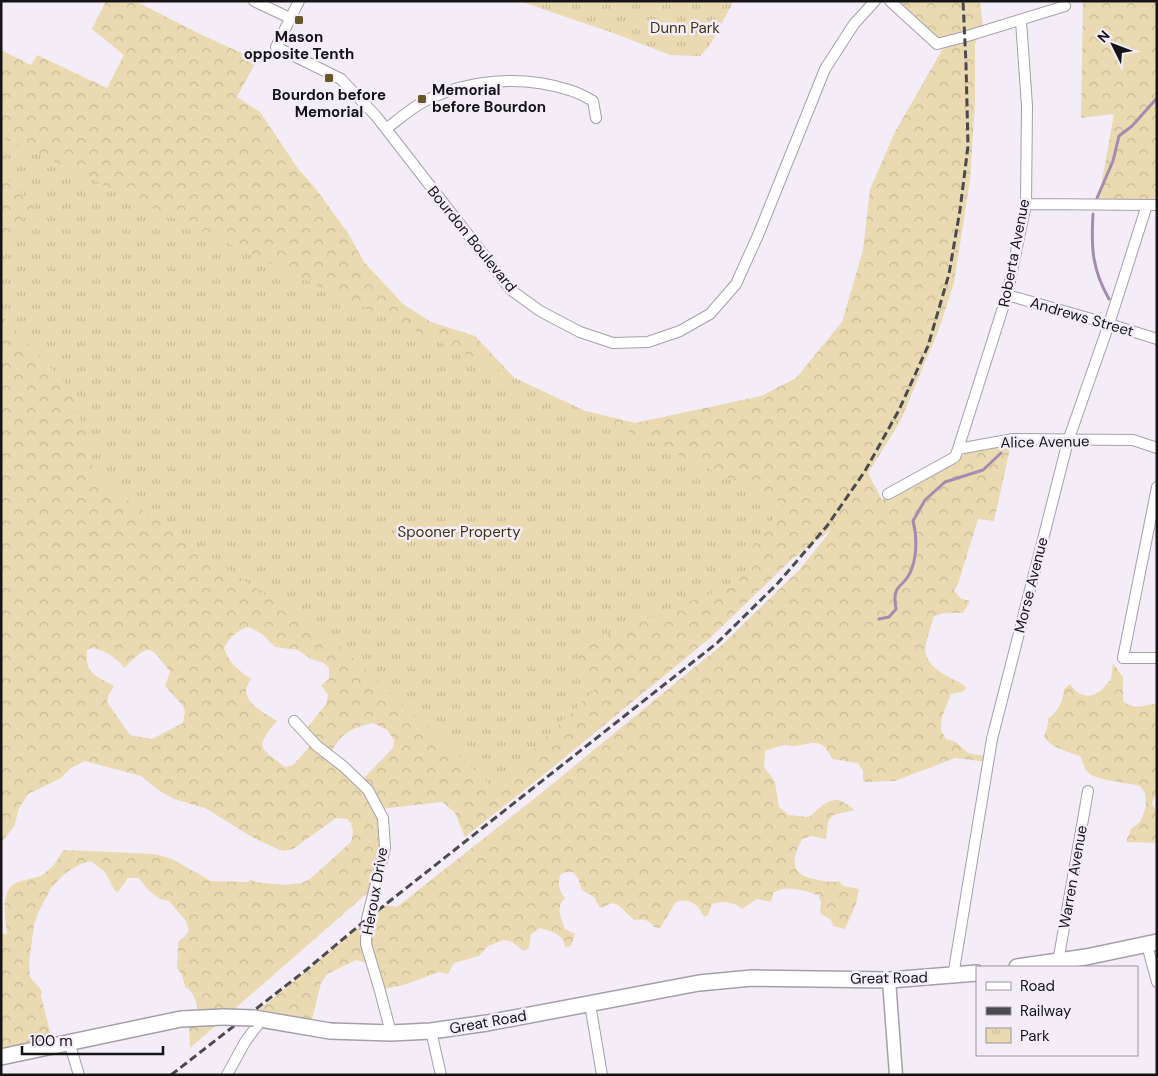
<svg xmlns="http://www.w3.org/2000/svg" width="1158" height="1076" viewBox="0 0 1158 1076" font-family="'DM Sans',sans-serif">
<defs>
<pattern id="forest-crowns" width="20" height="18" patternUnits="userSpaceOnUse" patternTransform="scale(1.25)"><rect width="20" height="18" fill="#eadab1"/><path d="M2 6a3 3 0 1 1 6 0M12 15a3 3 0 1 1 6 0" fill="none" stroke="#c8ba98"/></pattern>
<pattern id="park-tufts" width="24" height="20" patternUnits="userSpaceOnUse" patternTransform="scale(1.25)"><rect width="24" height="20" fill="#eadab1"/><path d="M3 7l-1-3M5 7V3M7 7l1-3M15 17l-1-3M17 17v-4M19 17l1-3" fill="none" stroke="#c8ba98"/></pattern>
</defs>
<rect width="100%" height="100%" fill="#f4edf8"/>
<path fill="url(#forest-crowns)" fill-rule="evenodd" d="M106,1H135L202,35L257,60L237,97L260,112L299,170L316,189L348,233L364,262L403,304L431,322L475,336L524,388L559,412L586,411L635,423L761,396L796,378L842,322L863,250L870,189L895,132L950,36L931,41L889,1H980L983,27L975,44V104L970,180L954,283L939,329L900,422L868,473L882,500L964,454L1011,444L994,521L978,519L958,584L954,590L960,598L970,601L963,613H945L934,616C926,645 915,658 947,676C954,680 961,682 967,688L962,692L951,694L942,717L941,731L946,739L956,742L968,753L989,757L988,762L955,758L895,781L865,782L863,779V771L858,763L832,759C823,739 816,742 797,746C792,747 789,745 785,745C778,746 771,749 765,751L764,767L775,782L779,807L789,815L809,817C816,811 827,799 837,800C842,800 850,807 855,810L833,815L828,822L826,839L811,836L802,839C792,859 789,874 814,879C823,881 830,883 839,881L843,886L859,889L856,904L845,929L833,926L831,920L820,913L821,902L819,896C808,891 782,883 773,894C772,896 772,899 771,902L757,899L742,909C735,902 722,900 712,904L708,915L704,917C698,904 690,898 676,902L660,928L654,927C648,919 644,919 634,920L618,905L612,903L600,908L594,897L582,890L578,878L573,872H566L561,874C557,883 559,891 565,898C555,908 561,917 565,929L575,934L571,946L565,947C563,933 552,932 540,928L531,934L529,948L524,951L512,942L504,940L488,946L479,956L454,963L448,974L439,972L404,985L384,989L373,965L356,960L327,974L321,983L309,1031L248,1019L386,905L397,907L545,790L723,644L800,569L832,529L791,560L710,638L552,768L465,837L455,813L443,802L380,809L383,831L377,872L372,889L190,1048L189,1026L200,1020C197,1008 197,993 185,987L182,975L177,968L178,942L186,935L189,930L186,921L169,901L160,899L149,891L139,878H128L118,892L115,891L105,872L91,861L81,864L65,873L51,888L38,913L34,925L29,963L30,977L42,991L41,996L54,1047L1,1060V932L7,935C6,923 3,907 6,896C10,880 24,881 37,877C48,874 58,861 63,850L155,854L172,859L211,881L248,882L251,879L255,882L283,885L302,883L311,878L351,842L353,832L351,823L347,819L336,818L293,849L282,851L252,837L205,808L174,799L158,790L141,776L85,761L71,768L61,778L28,794L18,810L15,825L1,843V50L31,65L37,55L107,88L124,55L92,29ZM249,627L262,634L275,647L298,650L311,659L324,663L329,668V679L321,685L328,695L326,704L304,732L313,743L293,765L285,767C259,747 254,748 277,721C268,715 246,705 246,690C246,687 250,682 251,679C239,671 228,662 224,648C229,638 238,629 249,627ZM93,648C106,651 116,657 124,668C150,643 149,644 170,672L165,686L183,706L185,711L183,723L152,739L130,735L107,702L109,694L114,686C95,675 85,675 87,650ZM373,723L387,730L394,740L393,748L360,782L330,756C339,734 351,728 373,723Z
M1083,1H1157V202L1098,203L1114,114L1081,118Z
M1113,663L1123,677V701C1133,710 1144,706 1157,703V792C1149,807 1153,802 1157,814C1158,822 1157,834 1157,843L1126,842L1131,829L1140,822L1146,807L1145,793L1140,786C1129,783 1096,780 1090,774C1084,770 1083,763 1081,757C1067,750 1054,750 1044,737L1048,724V719C1058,711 1063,702 1064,689L1070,684C1077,694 1088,700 1099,692C1104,689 1106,683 1111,680Z"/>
<path fill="url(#park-tufts)" d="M519,1H734L709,46L700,56L670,55L616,34Z
M1,137L784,504L746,555L755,563L736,583L575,648L595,689L529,754L495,789L341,647L95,477L85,431L72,397L63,381L1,315V245L35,206L1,173Z"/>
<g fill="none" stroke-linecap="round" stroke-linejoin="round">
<path stroke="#a48cb1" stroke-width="3" d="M1097,198L1113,161L1119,136L1132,126L1157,98
M1093,214C1091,248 1092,269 1109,299
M879,619L889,617L896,609C891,581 905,590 912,568C917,554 917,535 913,521L925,500L945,482L983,470L1001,453"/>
<g stroke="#a59fa9" stroke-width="12">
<path id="minor" d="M254,1L290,18
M299,1L276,47L341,79L376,116L511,290L540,311L580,332L613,343L648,342L680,331L710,314L736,284L759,233L825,69L854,24L875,1
M890,1L937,44L964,37L1065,6
M386,129C398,120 410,109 423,102C467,79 522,75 569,90C577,92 586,97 593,101L596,118
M1026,204L1157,205
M1007,295L1109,324L1157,339
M958,449L1007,295L1026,204L1027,106L1021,21
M1157,487L1123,658H1157
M888,494L955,457L958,449L1013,439L1133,440L1157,448
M294,721L317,746L343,766L368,790L383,818L385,848L367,919L366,944L380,991L391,1033
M1147,945L1157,982
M1058,962L1088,791
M953,976L992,739L1068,441L1109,324L1147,205
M590,1004L602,1075
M431,1031L441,1075
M69,1042L79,1075
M227,1075L245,1042L262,1019"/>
</g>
<g stroke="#a59fa9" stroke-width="15">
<path id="tertiary" d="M889,980L896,1075"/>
</g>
<g stroke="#a59fa9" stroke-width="18">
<path id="secondary" d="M1017,967L1086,957L1157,942
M254,1018L330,1031L391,1033L431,1031L487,1023L699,983L752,978L889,980L977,973
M1,1057L181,1019L223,1017"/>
</g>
<use href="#minor" stroke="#fff" stroke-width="10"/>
<use href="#tertiary" stroke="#fff" stroke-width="12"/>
<use href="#secondary" stroke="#fff" stroke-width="15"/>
<path stroke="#4d4a4f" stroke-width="3" stroke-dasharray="8 4" stroke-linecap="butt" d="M171,1075L306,970L367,919L717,643L778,583L827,526L865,471L899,410L928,346L949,274L960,210L968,146L966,64L963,1"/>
<g stroke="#a59fa9" stroke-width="18" stroke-linecap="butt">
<path id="secondary-bridge" d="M223,1017L254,1018"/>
</g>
<use href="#secondary-bridge" stroke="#fff" stroke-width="15"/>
</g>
<g fill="#695725" stroke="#f4edf8" stroke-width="2">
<rect x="294" y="15" width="10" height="10" rx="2.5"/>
<rect x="324" y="73" width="10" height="10" rx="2.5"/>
<rect x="417" y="94" width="10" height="10" rx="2.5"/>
</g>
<g text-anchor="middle" stroke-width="5" stroke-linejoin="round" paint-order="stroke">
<g font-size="15" fill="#403411" stroke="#f4edf8">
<text x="685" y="33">Dunn Park</text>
<text x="459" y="537">Spooner Property</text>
</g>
<g font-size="15" font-weight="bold" fill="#161417" stroke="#f4edf8">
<text x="299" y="42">Mason<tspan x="299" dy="17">opposite Tenth</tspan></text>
<text x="432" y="95" text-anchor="start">Memorial<tspan x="432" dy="17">before Bourdon</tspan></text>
<text x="329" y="100">Bourdon before<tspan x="329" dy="17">Memorial</tspan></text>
</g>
<g font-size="15" fill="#161417" stroke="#f4edf8">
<text transform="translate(472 239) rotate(51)" y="5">Bourdon Boulevard</text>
<text transform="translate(1014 253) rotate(-79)" y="5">Roberta Avenue</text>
<text transform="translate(1082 317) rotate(16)" y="5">Andrews Street</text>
<text transform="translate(1045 442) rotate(-1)" y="5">Alice Avenue</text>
<text transform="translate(1031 585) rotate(-76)" y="5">Morse Avenue</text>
<text transform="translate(1073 877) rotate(-80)" y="5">Warren Avenue</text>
<text transform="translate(375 891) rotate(-80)" y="5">Heroux Drive</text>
<text transform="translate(889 978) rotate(-1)" y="5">Great Road</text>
<text transform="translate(488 1022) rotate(-10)" y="5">Great Road</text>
</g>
</g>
<rect width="1158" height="1076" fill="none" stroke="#161417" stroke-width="5"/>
<rect x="976" y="966" width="162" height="90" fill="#f4edf8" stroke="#9b969e"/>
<rect x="986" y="982" width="25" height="8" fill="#ffffff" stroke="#9b969e"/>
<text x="1020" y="991" font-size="15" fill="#161417">Road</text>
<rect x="986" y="1007" width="25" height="8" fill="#4d4a4f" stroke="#9b969e"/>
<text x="1020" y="1016" font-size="15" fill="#161417">Railway</text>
<rect x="986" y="1028" width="25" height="15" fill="url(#park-tufts)" stroke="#9b969e"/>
<text x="1020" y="1041" font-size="15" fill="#161417">Park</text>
<g transform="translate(1113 45) rotate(312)" stroke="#f4edf8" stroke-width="4" paint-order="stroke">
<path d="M0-4L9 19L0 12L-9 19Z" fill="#161417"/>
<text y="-8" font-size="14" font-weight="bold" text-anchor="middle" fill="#161417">N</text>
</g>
<path d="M22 1046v8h141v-8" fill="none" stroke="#161417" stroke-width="2.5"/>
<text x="30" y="1046" font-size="15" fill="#161417" stroke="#f4edf8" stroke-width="4" paint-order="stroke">100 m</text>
</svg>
